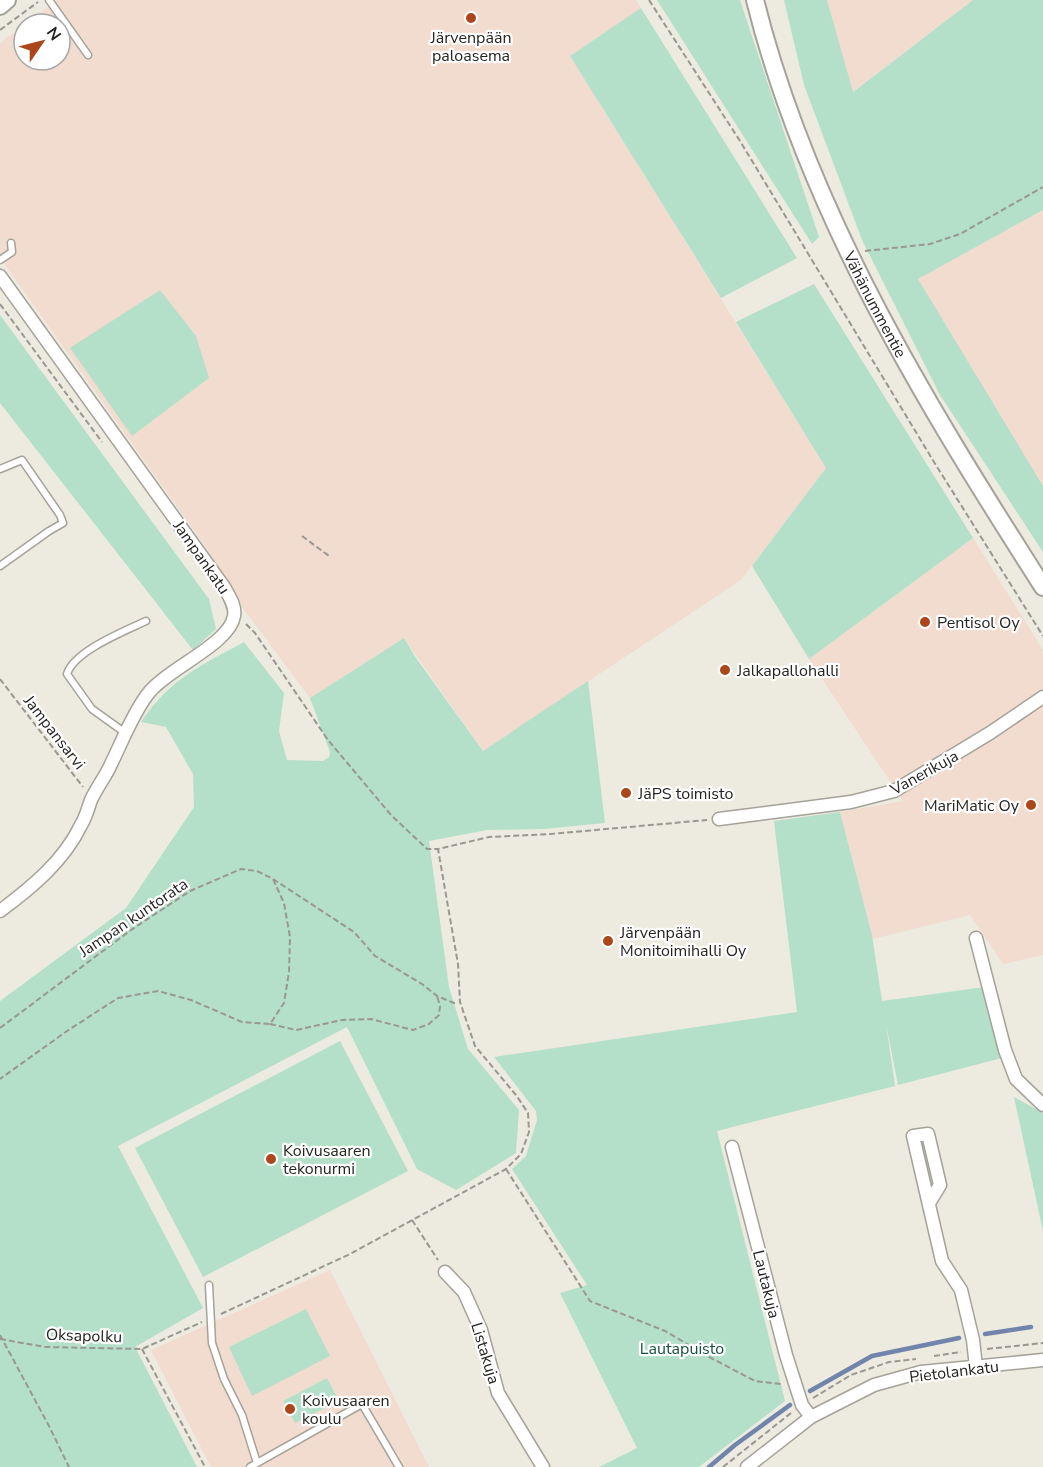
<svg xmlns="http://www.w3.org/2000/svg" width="1043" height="1467" viewBox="0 0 1043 1467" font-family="'Nunito Sans',sans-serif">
<rect width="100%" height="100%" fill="#edeae0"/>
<path fill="#f2dbcf" d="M57,0H636L641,8L570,56L826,468L741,580L483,751L404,638L310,698L245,611L203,543L0,258V43L24,25V60H60V24H26Z
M827,0H973L852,92Z
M1043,210V487L917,279Z
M973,538L1043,650V955L1003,964L970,915L873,939L840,812L903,801L809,659Z
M330,1270L429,1467H211L151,1350Z"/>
<path fill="#b4e0ca" d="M657,0H740L819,237L812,244Z
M784,0H827L853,92L973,0H1043V210L918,279L1043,486V552L940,395L862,240L804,85Z
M641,8L797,258L721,298L570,56Z
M814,284L973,538L809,659L752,566L826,468L736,322Z
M160,290L196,336L209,378L132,436L70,348Z
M0,315L209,599L216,629L193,650L0,403Z
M404,638L416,658L483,751L588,681L605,823L544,829L487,830L429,841L449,987L468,1049L519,1110L516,1153L456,1190L417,1169L347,1027L118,1146L203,1308L135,1347L197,1467H0V1001L126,908L194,807L193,774L166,727L141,722C170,679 200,666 244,642L284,693L279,731L287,760L323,761L329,757L330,752L310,698Z
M840,812L872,935L882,1001L985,987L1002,1058L898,1085L886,1024L895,1086L717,1131L785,1401L699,1467H599L637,1448L560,1293L587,1285L512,1169L526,1156L537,1120L536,1111L494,1057L797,1012L774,821Z
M340,1041L408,1171L203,1277L135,1148Z
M1014,1097L1043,1113V1231Z
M306,1309L330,1356L252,1396L229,1347Z
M327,1378L339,1401L295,1423L283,1401Z"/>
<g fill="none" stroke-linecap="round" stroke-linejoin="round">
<path stroke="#7185ac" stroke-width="4.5" d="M985,1334L1031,1327
M810,1391L872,1356L959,1338
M709,1467L735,1445L790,1405"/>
<g stroke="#a4a299" stroke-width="9">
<path id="lane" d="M49,0L88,55
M0,260L12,252L11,243
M0,469L22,460L60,515L63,523L49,531L0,566
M124,732L92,709L67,674C74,651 125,631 146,621
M209,1285L212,1343L224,1379L242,1415L257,1463
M250,1467L362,1404L399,1467"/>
</g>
<g stroke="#a4a299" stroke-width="15">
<path id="street" d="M0,276L224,587C229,596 236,606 234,616C230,644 166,669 147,695C131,717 123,740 111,764C106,776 97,787 91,800C88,808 86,817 81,825C64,861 31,888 0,911
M719,819L851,802L894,791L990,733L1043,697
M976,938L1005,1050L1016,1079L1043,1105
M732,1147L786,1355L802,1405L811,1417
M929,1203L940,1185L928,1134L913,1136L942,1261L961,1290L973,1340L976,1367
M445,1272L464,1292L481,1330L498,1393L543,1467
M747,1467L811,1417L874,1385L921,1372L1043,1360"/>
</g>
<g stroke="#a4a299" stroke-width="20">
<g id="secondary">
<path id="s1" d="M755,0C808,213 926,404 1043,587"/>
<path d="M0,6L7,0"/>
</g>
</g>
<path stroke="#999790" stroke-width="2" stroke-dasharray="6 3" stroke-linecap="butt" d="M649,0L740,141L934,462L1043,636
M0,30L38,2
M865,251L930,244L960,234L1043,187
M0,304L102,442
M302,536L329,556
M246,624L255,633L328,740L391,815L427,849H438
M0,679L83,787
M273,879L354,932L375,956L422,984L437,996L454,1003L458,1002
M270,1024L296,1030L342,1020L371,1019L413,1030L429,1024L439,1015L440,1006L437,996
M0,1028L131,930L190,891L241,869L257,871L273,879L284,903L290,937L289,972L284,1003L270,1024L242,1022L191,1000L158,991L118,998L67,1031L0,1079
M506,1169L590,1301L665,1331L711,1358L755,1381L781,1384
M412,1220L438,1260
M221,1314L350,1254L506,1169L521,1154L529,1132L528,1113L516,1095L475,1046L460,1002L458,964L438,849L489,837L551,834L707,820
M0,1335L49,1426L69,1467
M0,1339L45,1347L142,1349L202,1322
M142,1349L205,1467
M987,1349L1043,1343
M934,1356L961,1352
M813,1398L851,1375L889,1362L916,1359
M723,1467L791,1413"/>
<use href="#lane" stroke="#fff" stroke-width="6"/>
<use href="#street" stroke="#fff" stroke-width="12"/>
<use href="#secondary" stroke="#fff" stroke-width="16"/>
</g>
<g fill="#ac471b" stroke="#fff" stroke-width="2">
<circle cx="471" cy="18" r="6"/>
<circle cx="925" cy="622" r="6"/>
<circle cx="725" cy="670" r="6"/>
<circle cx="626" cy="793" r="6"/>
<circle cx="1031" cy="805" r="6"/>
<circle cx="608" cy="941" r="6"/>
<circle cx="271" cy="1159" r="6"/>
<circle cx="290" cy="1409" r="6"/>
</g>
<g text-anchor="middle" stroke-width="4.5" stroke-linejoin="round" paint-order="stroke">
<g font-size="16" fill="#252421" stroke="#fff" text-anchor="start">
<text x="471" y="43" text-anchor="middle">Järvenpään<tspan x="471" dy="18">paloasema</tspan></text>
<text x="937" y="628">Pentisol Oy</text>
<text x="737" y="676">Jalkapallohalli</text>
<text x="638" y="799">JäPS toimisto</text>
<text x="1019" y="811" text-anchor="end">MariMatic Oy</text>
<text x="620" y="938">Järvenpään<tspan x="620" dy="18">Monitoimihalli Oy</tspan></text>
<text x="283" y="1156">Koivusaaren<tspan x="283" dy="18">tekonurmi</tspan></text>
<text x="302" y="1406">Koivusaaren<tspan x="302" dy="18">koulu</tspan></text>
</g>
<g font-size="16" fill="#252421" stroke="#fff">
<text dy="6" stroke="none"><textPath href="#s1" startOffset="328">Vähänummentie</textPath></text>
<text transform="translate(202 557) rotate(55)" y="6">Jampankatu</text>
<text transform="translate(55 732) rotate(52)" y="6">Jampansarvi</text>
<text transform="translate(924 772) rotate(-29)" y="6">Vanerikuja</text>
<text transform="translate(133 917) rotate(-34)" y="6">Jampan kuntorata</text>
<text transform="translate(767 1284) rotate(76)" y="6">Lautakuja</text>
<text transform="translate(84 1335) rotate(2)" y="6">Oksapolku</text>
<text transform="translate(486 1353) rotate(73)" y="6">Listakuja</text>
<text transform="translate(954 1371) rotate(-7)" y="6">Pietolankatu</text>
</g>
<g font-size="16" fill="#17513b" stroke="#fff">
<text x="682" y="1354">Lautapuisto</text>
</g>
</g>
<g transform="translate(42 42) rotate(55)"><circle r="28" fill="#ffffff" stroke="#a8a7a6" stroke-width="1.5"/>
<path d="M0-4.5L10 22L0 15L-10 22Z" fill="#ac471b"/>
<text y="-9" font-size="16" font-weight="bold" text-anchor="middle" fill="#252421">N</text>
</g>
</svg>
